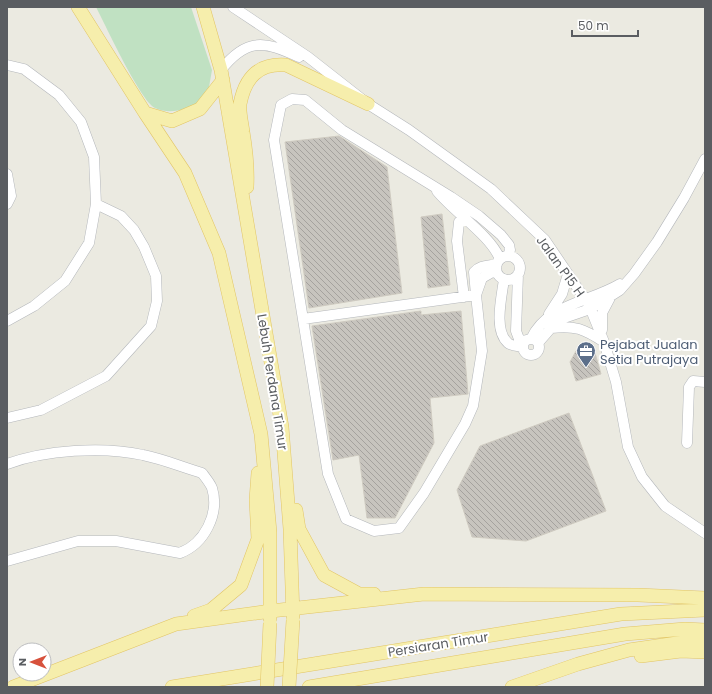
<svg xmlns="http://www.w3.org/2000/svg" width="712" height="694" viewBox="0 0 712 694" font-family="Poppins,sans-serif">
<defs>
<pattern id="building-back-hatch" width="6" height="6" patternUnits="userSpaceOnUse"><rect width="6" height="6" fill="#c7c4be"/><path d="M-1 5l2 2M0 0l6 6M5-1l2 2" fill="none" stroke="#a5a29e"/></pattern>
</defs>
<rect width="100%" height="100%" fill="#ebeae1"/>
<path fill="#c0e1c2" d="M96,7H191L212,70L209,87L200,103C186,109 171,115 155,108C140,100 106,26 96,7Z"/>
<path fill="url(#building-back-hatch)" stroke="#cfcbc1" d="M339,136L387,167L402,293L309,308L285,142Z
M442,214L450,285L428,288L421,217Z
M421,311V315L461,311L468,394L430,398L434,443L395,518H367L359,455L333,460L312,326Z
M593,346L601,374L576,381L570,362L576,351Z
M569,413L606,511L526,541L472,537L457,490L480,446Z"/>
<g fill="none" stroke-linecap="round" stroke-linejoin="round">
<g stroke="#b4b7bb" stroke-width="11">
<path id="minor" d="M233,7L308,57L368,104L409,130L491,189L545,240L589,305L604,342L616,382L628,447L642,477L665,506L705,533
M7,65L24,69L59,95L81,122L94,157L96,204L89,243L65,281L34,306L7,321
M221,70C247,37 265,41 299,57
M7,174L11,196L7,204
M437,191C455,213 490,235 500,259
M496 268a12 12 0 1 1 24 0a12 12 0 1 1-24 0Z
M496,270L482,278L476,295L482,351L473,406L465,424L424,493L399,528L374,531L346,519L328,474L274,140L281,105L292,99L305,100L342,130L451,197L479,216L501,235L509,245L510,250L508,256
M518,274L516,331L519,339L525,341
M504,279C502,296 493,330 508,343C511,346 518,346 523,347
M464,297L457,241L459,222L465,220
M549,314L562,294L568,274
M303,319L476,295L474,272C480,265 488,266 497,264
M551,328C575,325 584,329 604,342
M602,330V313L611,296
M523 347a8 8 0 1 1 16 0a8 8 0 1 1-16 0Z
M531,339C547,304 590,302 620,284
M538,343L558,320L590,309L620,290L634,274L657,242L684,198L705,159
M7,418L41,410L106,376L151,326L157,301L156,276L144,247L134,230L121,216L96,204
M687,443L689,387L693,381L705,382
M7,464C45,450 103,446 143,455C163,459 182,467 202,473C205,477 210,483 212,488C220,514 204,544 180,553L116,541H78L7,561"/>
</g>
<g stroke="#e2c564" stroke-width="14">
<path id="major" d="M78,7L145,113L172,121L200,109L223,80
M203,7L221,70L282,427L290,529L293,616
M145,113L185,173L219,253L261,434L270,532V618
M247,187C248,169 246,150 243,132C242,124 239,112 240,104C245,78 258,63 286,65L368,104
M296,510L299,529L324,575L359,594H374
M194,616L211,610L241,585L258,539L256,500L258,473
M641,656L681,651L705,652
M13,687L176,624L271,611L424,594L638,595L705,598
M172,687L621,614L705,610
M309,687L625,634L685,629L705,630
M512,687L578,664L629,650L705,639"/>
</g>
<use href="#minor" stroke="#fff" stroke-width="10"/>
<use href="#major" stroke="#f6eeac" stroke-width="13"/>
<g stroke="#e2c564" stroke-width="14" stroke-linecap="butt">
<path id="major-bridge" d="M267,687L270,623
M289,687L293,620"/>
</g>
<use href="#major-bridge" stroke="#f6eeac" stroke-width="13"/>
</g>
<defs>
<g id="office-pin" transform="scale(1)"><path d="M0 17L-7.5 6A9.5 9.5 0 1 1 7.5 6Z" fill="#5c6f8a" stroke="#fff"/><path d="M-6-3h4V-5.5h4V-3h4V5H-6ZM-1-4.5V-3h2v-1.5ZM-6 0V1H6V0Z" fill="#fff"/></g>
</defs>
<g fill-rule="evenodd">
<use href="#office-pin" x="586" y="351"/>
</g>
<g text-anchor="middle" stroke-width="4" stroke-linejoin="round" paint-order="stroke">
<g font-size="13" fill="#5a5d61" stroke="#fff">
<text transform="translate(561 266) rotate(54)" y="5">Jalan P15 H</text>
<text transform="translate(273 382) rotate(81)" y="5">Lebuh Perdana Timur</text>
<text transform="translate(438 644) rotate(-9)" y="5">Persiaran Timur</text>
</g>
<g font-size="13" fill="#4e5e75" stroke="#fff" text-anchor="start">
<text x="600" y="349">Pejabat Jualan<tspan x="600" dy="15">Setia Putrajaya</tspan></text>
</g>
</g>
<rect width="712" height="694" fill="none" stroke="#5a5d61" stroke-width="16"/>
<g transform="translate(32 662) rotate(270)"><circle r="19" fill="#ffffff" stroke="#bdbec0"/>
<path d="M0-3L7 15L0 10L-7 15Z" fill="#d7513c"/>
<text y="-6" font-size="11" font-weight="bold" text-anchor="middle" fill="#5a5d61">N</text>
</g>
<path d="M572 30v6h66v-6" fill="none" stroke="#5a5d61" stroke-width="2"/>
<text x="578" y="30" font-size="12" fill="#5a5d61" stroke="#ffffff" stroke-width="3" paint-order="stroke">50 m</text>
</svg>
